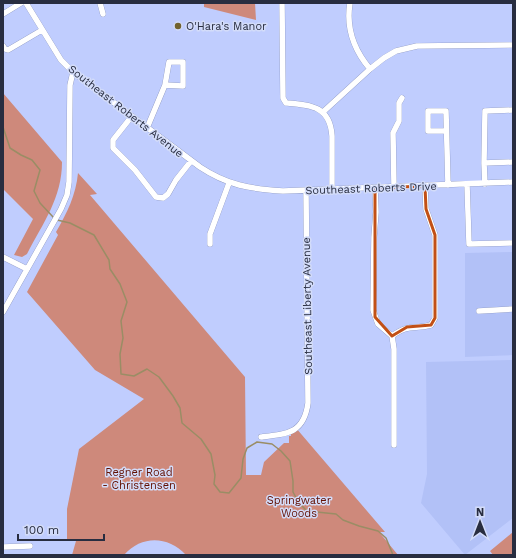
<svg xmlns="http://www.w3.org/2000/svg" width="516" height="558" viewBox="0 0 516 558" font-family="'Work Sans',sans-serif">
<rect width="100%" height="100%" fill="#c0cdfe"/>
<path fill="#b2c1f7" d="M513,252V355L465,357V253Z
M513,360V518L465,555L421,503L427,474L426,362Z"/>
<path fill="#ce897b" d="M204,3H255L256,20L204,7Z
M3,93L62,162C62,198 43,223 27,254L22,257L14,255L33,219L3,189Z
M78,173L97,194L90,195L245,377L246,475H261L264,462L284,443H289V436H291V432L296,428L385,532H379L398,555H186C168,536 142,535 124,555H72L76,541H67V509L79,449L144,399L95,370L27,292L58,235L56,232C67,213 76,195 78,173Z
M513,532V555H493L490,551Z"/>
<g fill="none" stroke-linecap="round" stroke-linejoin="round">
<path stroke="#9a8d65" stroke-width="1.5" d="M3,127L10,148L21,155L32,160L40,170L34,191L40,203L54,218
M57,220L70,223L94,235L109,260L110,269L120,284L127,302L121,321L123,338L120,354L121,374L134,376L147,369L159,377L173,396L180,408L182,423L201,439L211,454L215,475L214,484L220,492L229,493L241,478L243,459L247,448L257,442L272,444L281,451L290,461L293,481V492L299,503L307,511L336,514L343,520L359,526L378,531L386,538L393,555"/>
<g stroke="#7f8bb8" stroke-width="6">
<path id="minor" d="M26,3L61,60L73,72L200,167C227,185 250,189 283,191L513,182
M100,3L103,14
M282,3L283,98L286,103C311,105 330,106 332,136V189
M350,3C346,27 354,50 370,69
M3,14L21,3
M3,46L5,49L8,50L42,30
M323,112L370,69L384,58L396,51L417,46L513,45
M132,116L113,140V148L135,170L156,197L163,198L168,194L176,180L191,161
M147,128L165,85L169,62H183V86L165,85
M446,131H428V111H446L448,185
M484,163L513,162
M467,184L469,244L513,243
M485,184L484,163L485,111L513,110
M394,187L393,133L399,121V103L402,98
M375,188L376,212L374,237L373,310L378,324L392,336L394,349V445
M210,244V234L229,183
M3,257L27,269
M479,311L513,309
M3,312L61,209L67,195L69,182L70,85L73,72
M392,336C410,323 414,330 431,325L435,318V235L426,209L425,186
M261,437C288,434 304,433 308,403L306,190
M3,547L30,546"/>
</g>
<use href="#minor" stroke="#fff" stroke-width="5.5"/>
</g>
<path fill="none" stroke="#c25016" stroke-width="3" stroke-linejoin="round" d="M425,186L426,209L435,235V318L431,325L407,327L392,336L375,317V188Z"/>
<circle fill="#71622f" stroke="#d3dcf9" stroke-width="1.5" cx="178" cy="26" r="4"/>
<g text-anchor="middle" stroke-width="3" stroke-linejoin="round" paint-order="stroke">
<g font-size="11" fill="#282d40" stroke="#d3dcf9" text-anchor="start">
<text x="186" y="30">O'Hara's Manor</text>
</g>
<g font-size="11" fill="#282d40" stroke="#d3dcf9">
<text transform="translate(126 111) rotate(38)" y="4">Southeast Roberts Avenue</text>
<text transform="translate(371 188) rotate(-2)" y="4">Southeast Roberts Drive</text>
<text transform="translate(307 306) rotate(-91)" y="4">Southeast Liberty Avenue</text>
</g>
<g font-size="11" fill="#620f01" stroke="#d3dcf9">
<text x="139" y="476">Regner Road<tspan x="139" dy="13">- Christensen</tspan></text>
<text x="299" y="504">Springwater<tspan x="299" dy="13">Woods</tspan></text>
</g>
</g>
<rect width="516" height="558" fill="none" stroke="#282d40" stroke-width="8"/>
<g transform="translate(480 522)" stroke="#d3dcf9" stroke-width="3" paint-order="stroke">
<path d="M0-3L7 15L0 10L-7 15Z" fill="#282d40"/>
<text y="-6" font-size="11" font-weight="bold" text-anchor="middle" fill="#282d40">N</text>
</g>
<path d="M18 534v6h86v-6" fill="none" stroke="#282d40" stroke-width="2"/>
<text x="24" y="534" font-size="12" fill="#282d40" stroke="#d3dcf9" stroke-width="3" paint-order="stroke">100 m</text>
</svg>
